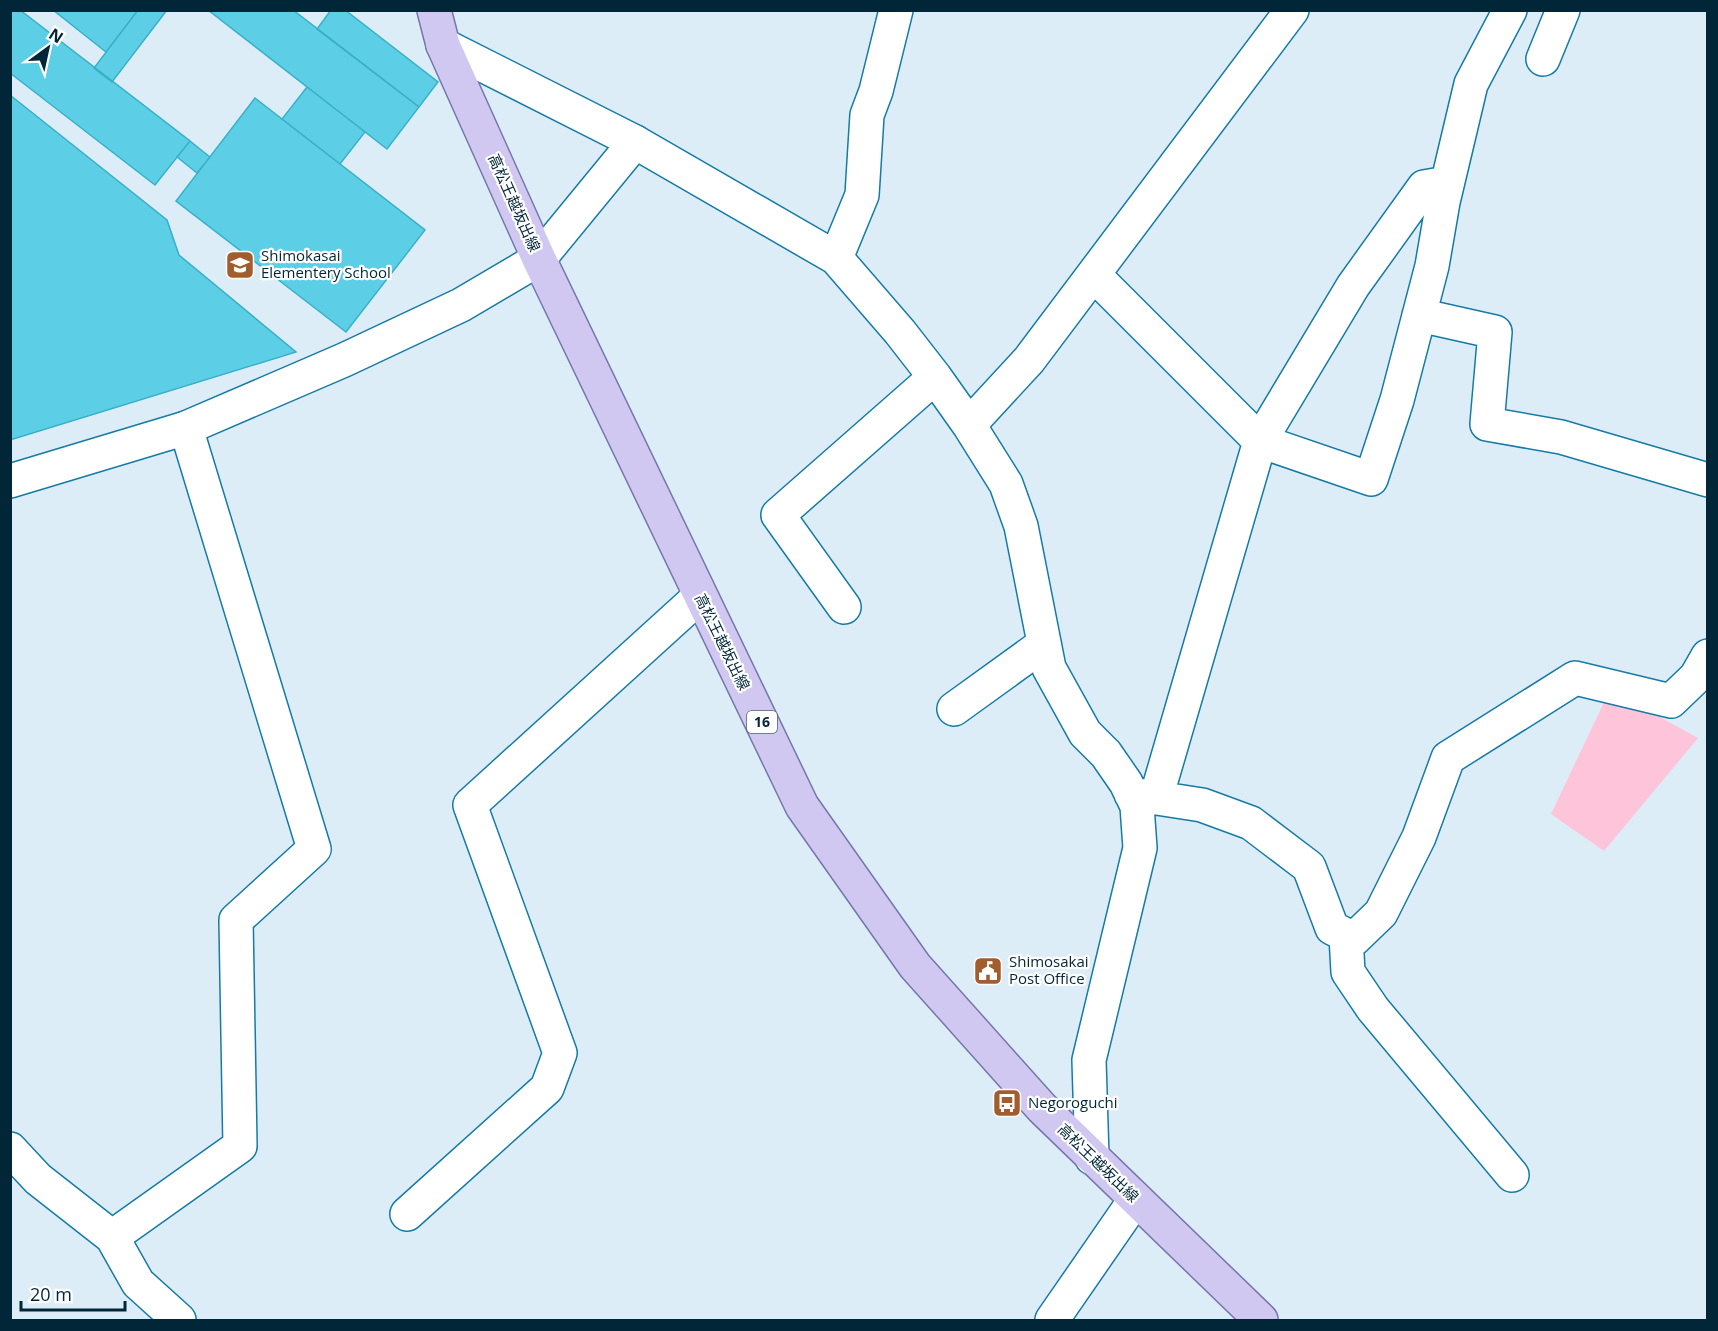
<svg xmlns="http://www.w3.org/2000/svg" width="1718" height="1331" viewBox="0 0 1718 1331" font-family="'Open Sans','Noto Sans JP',sans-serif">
<rect width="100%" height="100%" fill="#ddedf7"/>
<path fill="#fec4da" d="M1606,698L1649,711L1698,738L1604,851L1551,814Z"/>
<path fill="#5ccfe7" stroke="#38b0c8" stroke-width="1.5" d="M10,10H20L190,141L155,185L10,73Z
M53,10H138L106,52Z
M138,10H167L112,82L94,68Z
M208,10H293L419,107L387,149Z
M331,10H345L438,82L419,107L317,29Z
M307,87L365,132L340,164L282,119Z
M10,95L167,220L179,255L296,352L10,440Z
M255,98L425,230L346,332L176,201Z
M190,141L210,157L197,173L177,157Z"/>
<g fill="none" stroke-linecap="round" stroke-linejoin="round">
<g stroke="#157ba6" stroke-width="36">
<path id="minor" d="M443,45L635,142L836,258L900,332L935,377L969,425L1006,484L1021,526L1049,668L1085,733L1106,754L1126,783L1137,806L1140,848L1089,1060L1092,1158
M1543,59L1563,10
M836,258L862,195L867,115L876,91L896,10
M1094,275L1260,441L1371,479L1397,400L1432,266L1443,202L1471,84L1510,10
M1419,315L1495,332L1487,424L1561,437L1708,480
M969,425L1029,360L1292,10
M844,607L778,515L935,377
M954,709L1044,644
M1131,794L1202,805L1251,823L1309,867L1332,928L1354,939L1381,913L1419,837L1448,758L1575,678L1671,701L1696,677L1708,656
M1156,798L1260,441L1353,286L1424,187L1447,183
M1346,936L1348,972L1373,1009L1512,1175
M10,1149L38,1179L112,1237
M407,1214L547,1088L560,1053L470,805L700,596
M179,1320L138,1283L112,1237L240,1146L236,920L314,849L186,428
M1052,1320L1135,1200"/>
</g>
<g stroke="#157ba6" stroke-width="36">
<path id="tertiary" d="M10,481L186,428L344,360L461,305L539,259L635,142"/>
</g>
<g stroke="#7477ac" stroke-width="36">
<path id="primary" d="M434,10L443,45L539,259L802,806L915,966L1042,1108L1261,1320"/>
</g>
<use href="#minor" stroke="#fff" stroke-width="33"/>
<use href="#tertiary" stroke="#fff" stroke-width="33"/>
<use href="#primary" stroke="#d1c8f2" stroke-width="33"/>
</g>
<defs>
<g id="school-square" transform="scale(1.5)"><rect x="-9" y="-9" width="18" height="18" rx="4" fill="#a15d2d" stroke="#fff"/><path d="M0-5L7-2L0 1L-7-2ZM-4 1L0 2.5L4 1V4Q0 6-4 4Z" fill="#fff"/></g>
<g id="civic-square" transform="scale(1.5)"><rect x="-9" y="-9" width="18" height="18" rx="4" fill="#a15d2d" stroke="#fff"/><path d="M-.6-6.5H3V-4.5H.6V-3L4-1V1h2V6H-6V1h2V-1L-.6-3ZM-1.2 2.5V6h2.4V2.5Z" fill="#fff"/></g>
<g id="bus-square" transform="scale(1.5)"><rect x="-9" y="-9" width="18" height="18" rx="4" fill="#a15d2d" stroke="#fff"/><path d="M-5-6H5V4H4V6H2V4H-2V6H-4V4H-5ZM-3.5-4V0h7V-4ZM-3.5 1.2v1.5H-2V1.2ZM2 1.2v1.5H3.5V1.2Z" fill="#fff"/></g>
</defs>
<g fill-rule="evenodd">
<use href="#school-square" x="240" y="265"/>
<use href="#civic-square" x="988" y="971"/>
<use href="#bus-square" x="1007" y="1103"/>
</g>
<g text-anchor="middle" stroke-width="4.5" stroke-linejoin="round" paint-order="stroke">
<rect fill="#fff" stroke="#4c6774" stroke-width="1.5" x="747" y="711" width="30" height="22" rx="4.5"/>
<g font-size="14" font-weight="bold" fill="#002638">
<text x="762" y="727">16</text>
</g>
<g font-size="15" fill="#002638" stroke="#fff">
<text transform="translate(514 203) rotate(66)" y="5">高松王越坂出線</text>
<text transform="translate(722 642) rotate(64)" y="5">高松王越坂出線</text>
<text transform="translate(1098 1163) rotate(44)" y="5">高松王越坂出線</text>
</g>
<g font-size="15" fill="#002638" stroke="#fff" text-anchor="start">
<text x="261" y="261">Shimokasai<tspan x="261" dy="17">Elementery School</tspan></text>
<text x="1009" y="967">Shimosakai<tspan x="1009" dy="17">Post Office</tspan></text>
<text x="1028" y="1108">Negoroguchi</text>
</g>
</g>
<rect width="1718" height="1331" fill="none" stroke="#002638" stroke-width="24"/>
<g transform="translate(48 48) rotate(33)" stroke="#ffffff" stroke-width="4.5" paint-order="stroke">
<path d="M0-4.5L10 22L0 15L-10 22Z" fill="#002638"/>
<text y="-9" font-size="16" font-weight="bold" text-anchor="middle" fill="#002638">N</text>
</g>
<path d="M21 1301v9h104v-9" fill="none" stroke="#002638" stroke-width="3"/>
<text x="30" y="1301" font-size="18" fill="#002638" stroke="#ffffff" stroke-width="4.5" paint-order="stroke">20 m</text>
</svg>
